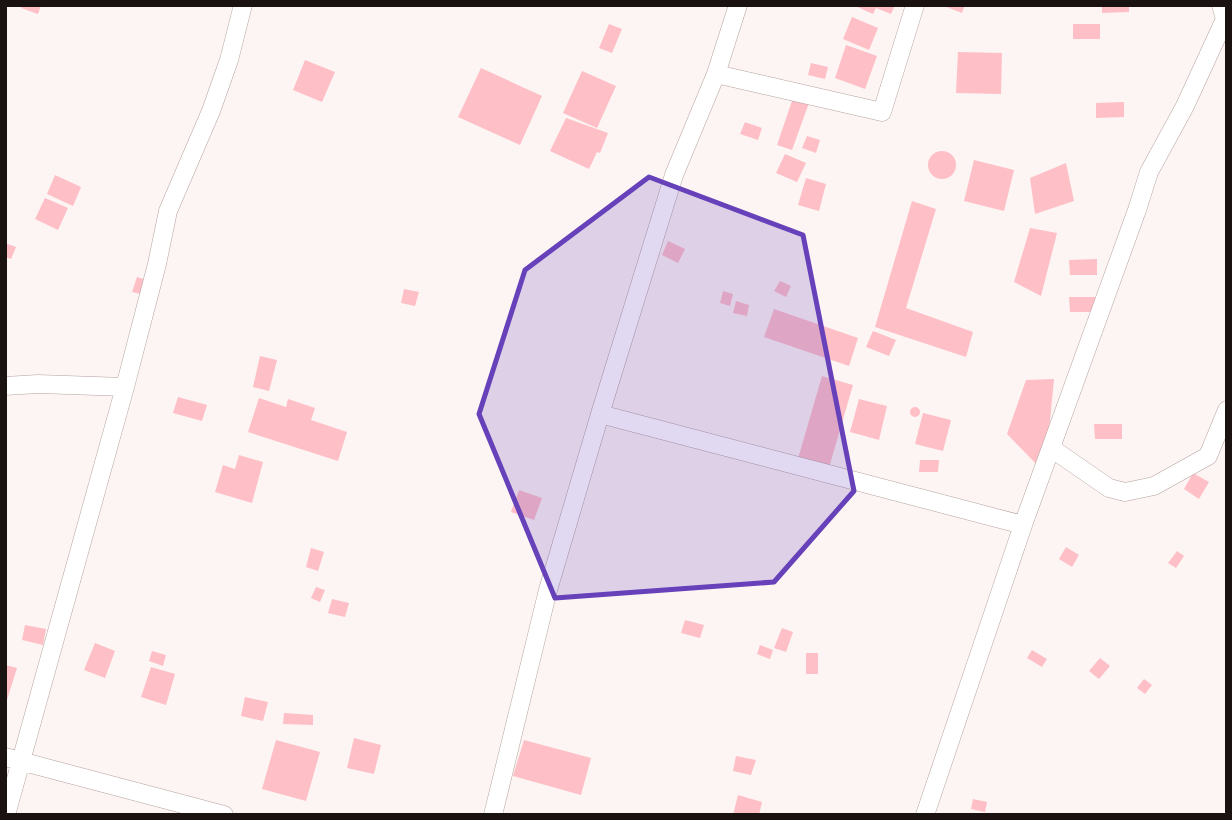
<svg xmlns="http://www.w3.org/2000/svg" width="1232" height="820" viewBox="0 0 1232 820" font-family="Overpass,sans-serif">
<rect width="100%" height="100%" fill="#fdf5f3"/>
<path fill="#febfc7" d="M22,5H41L38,14L21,8Z
M853,5H895L891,14L876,8L873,14Z
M941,5H965L962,13Z
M1102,5H1129V12L1102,13Z
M852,17L878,28L869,50L843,39Z
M609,24L622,29L612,53L599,48Z
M1073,24H1100V39H1073Z
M846,45L877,56L865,89L835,78Z
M958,52L1002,53L1001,94L956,93Z
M305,60L335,72L322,102L293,90Z
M811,63L828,67L825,79L808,75Z
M481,68L542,96L520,145L458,117Z
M582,71L616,86L597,128L563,113Z
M794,95L810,100L792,150L777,145Z
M1124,102V117L1096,118V103Z
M566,118L608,133L600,153L597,152L589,169L550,151Z
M745,122L762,128L758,140L740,134Z
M807,136L820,140L816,153L802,148Z
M928 165a14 14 0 1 1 28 0a14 14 0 1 1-28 0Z
M785,154L806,163L797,182L776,173Z
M974,160L1014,170L1004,211L964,201Z
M1066,163L1074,201L1035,214L1030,178Z
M55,175L81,187L73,206L47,194Z
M806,178L826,184L819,211L798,205Z
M45,198L68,208L58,230L35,219Z
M912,201L936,209L906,308L973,332L966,357L875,327Z
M1030,228L1057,233L1041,296L1014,282Z
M668,241L685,249L678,263L662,255Z
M5,243L16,247L11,259L5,257Z
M1097,259V275H1070L1069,260Z
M137,277L150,281L145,295L132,292Z
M780,281L791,286L786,297L774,291Z
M404,289L419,292L415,306L401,303Z
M723,291L733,294L730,306L720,303Z
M1069,297H1097V312H1070Z
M736,301L749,305L747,316L733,313Z
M774,309L858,338L849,366L764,337Z
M873,331L896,340L889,356L866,347Z
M260,356L277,360L269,391L253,387Z
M822,376L853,385L828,471L797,462Z
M1054,379L1045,473L1007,434L1026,380Z
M178,397L207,405L202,421L173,413Z
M259,398L286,407L288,399L315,408L311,420L347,432L338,461L248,432Z
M859,399L887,406L879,440L850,432Z
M910 412a5 5 0 1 1 10 0a5 5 0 1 1-10 0Z
M923,413L951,420L943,451L915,444Z
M1094,424H1122V439H1095Z
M239,455L263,462L252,503L215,492L223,465L235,469Z
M920,460H939L938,472H919Z
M1193,473L1209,482L1199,499L1184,489Z
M519,490L542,498L534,520L511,512Z
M1066,547L1079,555L1072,567L1059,559Z
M311,548L324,552L318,571L306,567Z
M1177,551L1184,556L1176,568L1168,563Z
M316,587L325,590L320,602L311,598Z
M332,599L349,603L345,617L328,613Z
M685,620L704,625L700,638L681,633Z
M25,625L46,629L43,645L22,640Z
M782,628L793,632L786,652L774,648Z
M95,643L115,651L105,678L84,670Z
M760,645L773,650L770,659L757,654Z
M1032,650L1047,659L1042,667L1027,658Z
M152,651L166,655L163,666L149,661Z
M806,653H818V674H806Z
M1100,658L1110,666L1099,679L1089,671Z
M5,665L17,668L6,703L5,702Z
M151,667L175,674L166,705L141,697Z
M1144,679L1152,685L1145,694L1137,688Z
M245,697L268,702L263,721L241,716Z
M284,713L313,715V725L283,724Z
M354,738L381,745L374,774L347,768Z
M276,740L320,752L306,801L262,789Z
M524,740L591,758L581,795L513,776Z
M736,756L756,760L751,775L733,771Z
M738,795L762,802L759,815H733Z
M973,799L987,802L985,812L971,809Z"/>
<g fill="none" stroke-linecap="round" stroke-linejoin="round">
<g stroke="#b5a29f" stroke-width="19">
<path id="minor" d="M716,74L882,112L915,5
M5,386L38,384L125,387
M600,414L1023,525
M1051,448L1109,488L1125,492L1154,486L1208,456L1227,410
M5,757L224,815
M6,815L125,387L157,264L168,211L211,111L229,60L243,5
M493,815L548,590L600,414L674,175L716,74L738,5
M925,815L1023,525L1137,210L1149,172L1185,106L1225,19L1221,5"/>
</g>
<use href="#minor" stroke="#fff" stroke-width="18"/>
</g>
<path fill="#6641b9" fill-opacity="0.2" stroke="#6641b9" stroke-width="5" stroke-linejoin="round" d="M649,177L803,235L854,491L774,582L555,598L479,414L525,270Z"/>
<rect width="1232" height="820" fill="none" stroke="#191211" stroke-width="14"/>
</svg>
